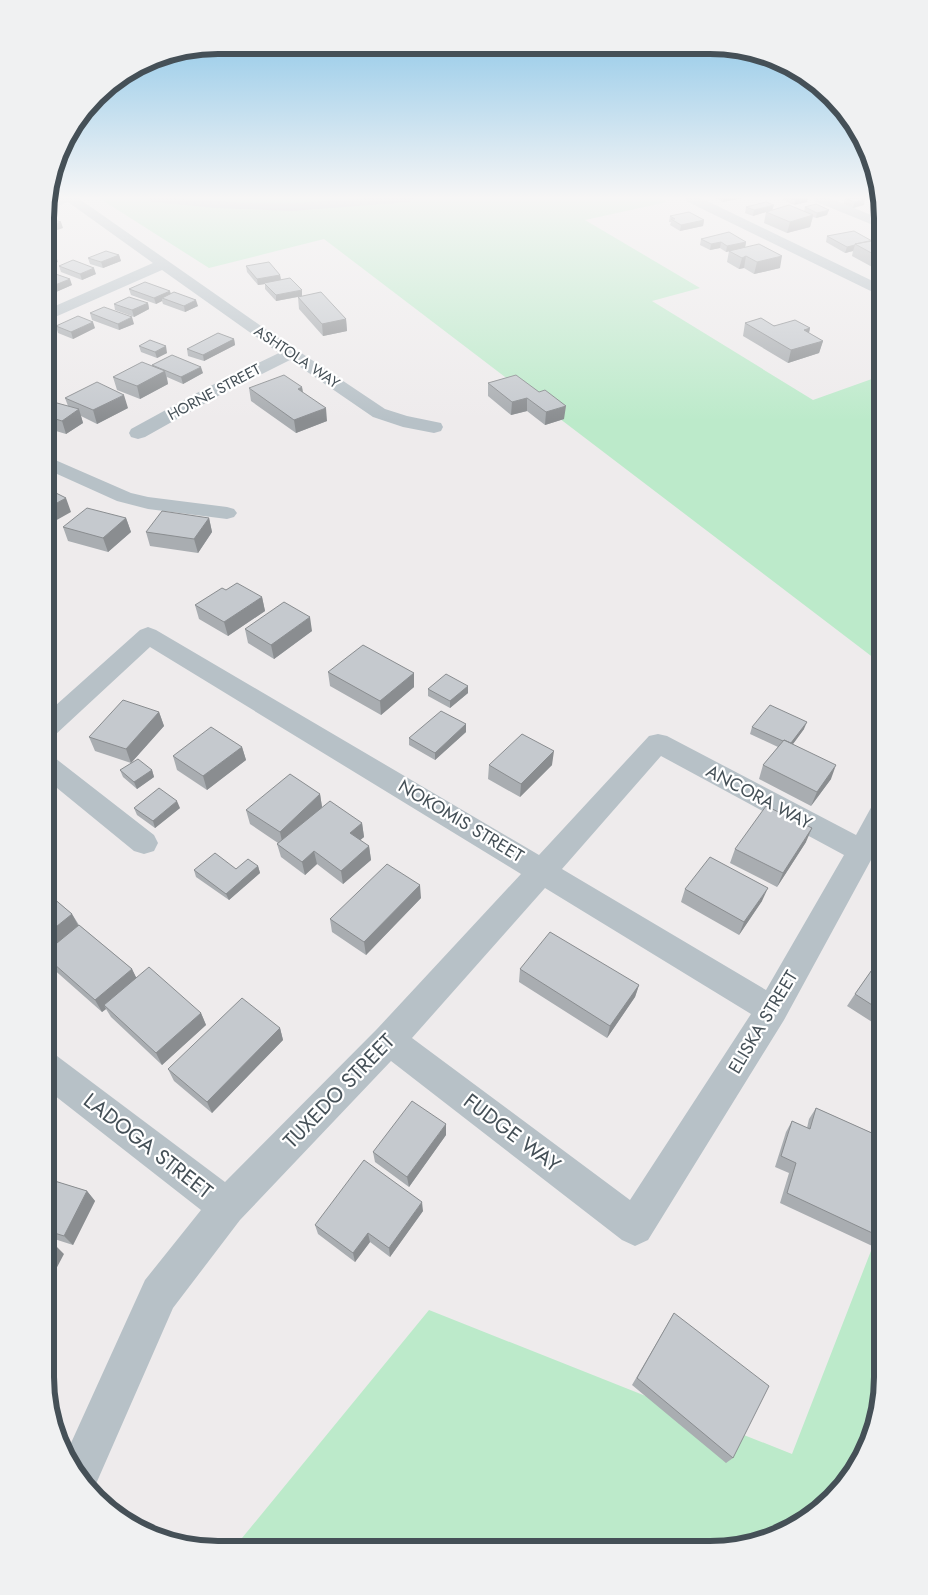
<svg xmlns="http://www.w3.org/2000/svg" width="928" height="1595" viewBox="0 0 928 1595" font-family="Jost,sans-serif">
<rect width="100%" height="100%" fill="#eeebec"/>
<path fill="#bceaca" d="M99,198H661L667,202L585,220L700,288L652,301L813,400L883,375V665L324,239L209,268Z
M883,1220V1389L870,1443L847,1483L806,1521L766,1541L710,1550L233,1549L429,1310L792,1454Z"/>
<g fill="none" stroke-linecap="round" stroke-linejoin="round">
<path fill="#b7c1c7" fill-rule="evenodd" d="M56,198H78L261,326L385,409L407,416L441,423L443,427L441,431L434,433L403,427L373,417L290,360L218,396L145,437L138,439L131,437L129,433L131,429L206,388L279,353L162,270L46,321V310L153,263L68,202L46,210V201Z
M148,198C196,198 245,205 293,203C334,201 375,196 415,198L409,202L292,211L215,208L154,202L149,201Z
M685,198H701L883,286V297L686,201Z
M813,198H830L883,220V229L814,201Z
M46,456L131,493L148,497L227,507L234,509L237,513L234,517L227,519L148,509L117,501L46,469Z
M148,627L156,630L539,855L649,736L658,734L667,736L856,835L873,804L883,801V838L784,1020L648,1240L635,1246L622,1240L391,1061L240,1220L173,1308L92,1493L81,1482L66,1454L145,1280L201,1210L45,1088V1051L57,1056L225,1182L377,1029L521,874L150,647L55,735L46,738V714L140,630ZM661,756L844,855L766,990L562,869ZM545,888L751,1014L630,1200L412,1038Z
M46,755L55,758L154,835L158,843L154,851L144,854L134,851L46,779Z"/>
</g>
<path fill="#a9adb1" d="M714,198H743L723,202Z
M783,198H808L807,202L794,205L783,200Z
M845,198L864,205L853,208L844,204Z
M876,198H880L881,205L875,202Z
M746,207L772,210L804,212L805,207L827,215L816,218L813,217L810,227L787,233L764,223L766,212L753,216L745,213Z
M670,216L704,220L703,226L680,231L670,225L671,222H669Z
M827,236L872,241L883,238L874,268L852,256L853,251L845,253L826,242Z
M701,239L746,242L745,247L780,268L754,274L744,268L739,269L727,262L729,251L726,252L720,248L710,250L700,245Z
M119,255L121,261L103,268L90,264L88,258Z
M59,266L96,274L82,280L61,272Z
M246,266L280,275L281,279L302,296L346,319L347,331L323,336L299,309L298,297L276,301L265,289V284L258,285L247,272Z
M46,271L72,285L56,292L46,288Z
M129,289L171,294L198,306L185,312L163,304L162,301L156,304L131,295Z
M148,303L149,309L134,317L115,310L114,304Z
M90,313L134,324L119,330L92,320Z
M745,323L810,328L809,333L823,341L819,353L788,363L743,336Z
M56,326L95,328L73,339L58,333Z
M234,339L235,345L204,361L188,356L187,349Z
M139,346L167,353L157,358L141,352Z
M152,365L203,373L183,384L167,377L168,384L140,399L117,390L113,377L152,366Z
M516,375L564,419L545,425L527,411L511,415L488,396V383Z
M302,387L303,393L327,421L296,433L251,401L249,388Z
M65,398L128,408L97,424L81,416L83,423L66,434L46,428V400L68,406Z
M126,518L131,532L108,552L68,541L63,527Z
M209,518L212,532L198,553L150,546L146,532Z
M226,590L262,597L265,611L228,636L199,619L195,605Z
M245,629L312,631L274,659L248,643Z
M328,672L414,673V687L381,715L330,686Z
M468,686V693L450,708L428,696V689Z
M159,712L164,726L131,763L95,751L89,737Z
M466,724V732L435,760L409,745V738Z
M752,727L804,729L793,744L831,779L811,806L759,779L763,765L778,747L750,734Z
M242,747L246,760L207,790L177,770L173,756Z
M489,765H552L520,797L488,779Z
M120,770H152L154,777L137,789L123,777Z
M320,794L322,807L362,823L364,837L360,840L369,846L371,860L343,884L317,864L305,875L281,857L277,844L278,843L250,824L246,810Z
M134,808H180L155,828L137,815Z
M806,842L777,887L730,863L735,849Z
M258,866L260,873L229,900L196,877L194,870L236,869Z
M685,889L762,901L739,935L681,902Z
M46,892L72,914L79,925L132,969L136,978L201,1013L206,1025L162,1065L111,1017L106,1009L102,1012L51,967L46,959Z
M421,898L366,955L332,932L330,919Z
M883,954V1029L847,1006L855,994Z
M520,969L639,985L635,997L607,1038L519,982Z
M280,1028L283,1040L212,1113L174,1081L168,1069Z
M816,1108L883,1138V1251L780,1203L789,1173L775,1167L786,1132L792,1121L807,1128L809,1119Z
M446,1135L409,1187L375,1162L373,1152Z
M45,1178L87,1191L95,1201L73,1245L45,1236Z
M423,1211L390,1257L370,1242L355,1262L318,1234L315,1225Z
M674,1313L733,1458L726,1463L632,1385Z"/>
<path fill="#8a8d90" d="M724,198H743L723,202Z
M803,198H808L807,202L794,205L795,200Z
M865,199L864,205L853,208L854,202Z
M774,205L772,211L766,212L753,216L754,210Z
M829,210L827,215L816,218L817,213Z
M813,215L810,227L787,233L790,222Z
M704,220L703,226L680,231L681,225Z
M61,222L63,228L46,234V227Z
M721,242L720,248L710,250L711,244Z
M746,242L745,248L726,252L727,246Z
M855,245L853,251L845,253L847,247Z
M119,255L121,261L103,268L101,262Z
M883,255V266L874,268L877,256Z
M56,256L58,262L46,266V260Z
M746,256L744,268L739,269L742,258Z
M782,256L780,268L754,274L757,262Z
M94,268L96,274L82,280L80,274Z
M280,275L281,281L264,283L265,284L258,285L257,279Z
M70,279L72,285L56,292L55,285Z
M302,290V296L276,301V295Z
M170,291L172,297L162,298V301L156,304L154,298Z
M196,300L198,306L185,312L184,306Z
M148,303L149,309L134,317L132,310Z
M132,317L134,324L119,330L118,324Z
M346,319L347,331L323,336L322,324Z
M93,322L95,328L73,339L71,332Z
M810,328L807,341L804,330Z
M234,339L235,345L204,361L203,355Z
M823,341L819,353L788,363L791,350Z
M54,346L56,352L46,356V349Z
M166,346L167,353L157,358L155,352Z
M201,367L203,373L183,384L181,377Z
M165,371L168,384L140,399L137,386Z
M302,387L304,400L298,389Z
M124,395L128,408L97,424L93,410Z
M527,398V411L511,415L512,402Z
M566,406L564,419L545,425L546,412Z
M326,408L327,421L296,433L294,420Z
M79,409L83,423L66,434L62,421Z
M66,498L71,512L46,526V509Z
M126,518L131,532L108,552L103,538Z
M209,518L212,532L198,553L194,539Z
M262,597L265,611L228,636L224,622Z
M310,617L312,631L274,659L271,645Z
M414,673V687L381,715L380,701Z
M468,686V693L450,708V701Z
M159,712L164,726L131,763L126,749Z
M807,722L804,729L787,752L789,745Z
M466,724V732L435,760V753Z
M242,747L246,760L207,790L203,776Z
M554,751L552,765L520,797L521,784Z
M836,765L831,779L811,806L817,792Z
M152,770L154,777L137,789L134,782Z
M320,794L322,807L283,846L280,832Z
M177,801L180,808L155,828L153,821Z
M362,823L364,837L352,847L350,833Z
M812,828L806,842L777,887L783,873Z
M369,846L371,860L343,884L341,871Z
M314,851L317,864L305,875L302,862Z
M258,866L260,873L229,900L226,894Z
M420,885L421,898L366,955L364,942Z
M768,888L762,901L739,935L744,922Z
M72,914L79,927L46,954V935Z
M132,969L138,981L104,1005L106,1009L102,1012L95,1000Z
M639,985L635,997L607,1038L610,1026Z
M201,1013L206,1025L162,1065L156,1053Z
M280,1028L283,1040L212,1113L207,1102Z
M446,1124V1135L409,1187L407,1177Z
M87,1191L95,1201L73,1245L64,1236Z
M422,1202L423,1211L390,1257L389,1248Z
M368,1233L370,1242L355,1262L353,1253Z
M55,1245L64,1254L45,1290V1263Z"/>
<path fill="#c5c9ce" stroke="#8a8d90" d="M791,198H803L795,200Z
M845,198H861L865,199L854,202Z
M766,202L774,205L754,210L746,207Z
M816,204L829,210L817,213L805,207Z
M789,205L813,215L790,222L766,212Z
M689,212L704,220L681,225L671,219H675L670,216Z
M46,217L61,222L46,227Z
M854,231L872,241L855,244V245L847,247L827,236Z
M729,232L746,242L727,246L721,242L711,244L701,239Z
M883,238V255L877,256L855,244Z
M759,244L782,256L757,262L746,256L742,258L729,251Z
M106,251L119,255L101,262L88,258Z
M46,253L56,256L46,260Z
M73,260L94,268L80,274L59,266Z
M269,262L280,275L257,279L246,266Z
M46,271H47L70,279L55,285L46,282Z
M290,278L302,290L276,295L264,283Z
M145,282L170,291L154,298L129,289Z
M174,292L196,300L184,306L162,298Z
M321,292L346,319L322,324L298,297Z
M129,297L148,303L132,310L114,304Z
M104,307L132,317L118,324L90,313Z
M78,316L93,322L71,332L56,326Z
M761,318L774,326L795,320L810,328L804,330L823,341L791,350L745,323Z
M218,333L234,339L203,355L187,349Z
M150,340L166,346L155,352L139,346Z
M46,343L54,346L46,349Z
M172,355L201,367L181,377L152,365Z
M142,362L165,371L137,386L113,377Z
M284,375L302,387L298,389L326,408L294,420L249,388Z
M516,375L539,392L545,390L566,406L546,412L527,398L512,402L488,383Z
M97,382L124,395L93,410L65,398Z
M46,400L79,409L62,421L46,416Z
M46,488L66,498L46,509Z
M87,508L126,518L103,538L63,527Z
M162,511L209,518L194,539L146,532Z
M237,583L262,597L224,622L195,605L222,588L226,590Z
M284,602L310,617L271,645L245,629Z
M363,645L414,673L380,701L328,672Z
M446,674L468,686L450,701L428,689Z
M123,700L159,712L126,749L89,737Z
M770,705L807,722L791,743L784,740L783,741L752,727Z
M441,711L466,724L435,753L409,738Z
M211,727L242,747L203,776L173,756Z
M522,734L554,751L521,784L489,765Z
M784,740L836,765L817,792L763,765Z
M138,759L152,770L134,782L120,770Z
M290,774L320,794L280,832L246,810Z
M159,788L177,801L153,821L134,808Z
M330,801L362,823L350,833L369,846L341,871L314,851L302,862L277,844Z
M766,806L812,828L783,873L735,849Z
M215,853L236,869L248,859L258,866L226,894L194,870Z
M710,857L768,888L744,922L685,889Z
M387,864L420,885L364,942L330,919Z
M46,892L72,914L46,935Z
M79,925L132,969L95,1000L46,957V952Z
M550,932L639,985L610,1026L520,969Z
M883,954V1012L855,994Z
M149,967L201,1013L156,1053L104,1005Z
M242,998L280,1028L207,1102L168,1069Z
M412,1101L446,1124L407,1177L373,1152Z
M816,1108L883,1138V1238L787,1193L796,1163L781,1156L792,1121L810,1129Z
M364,1160L422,1202L389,1248L368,1233L353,1253L315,1225Z
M45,1178L87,1191L64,1236L45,1230Z
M45,1242L55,1245L45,1263Z
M674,1313L769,1386L733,1458L637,1378Z"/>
<linearGradient id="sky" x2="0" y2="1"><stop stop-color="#83c2e6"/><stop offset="0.47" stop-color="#f7f6f6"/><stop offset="1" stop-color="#f7f6f6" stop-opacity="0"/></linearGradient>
<rect width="928" height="421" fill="url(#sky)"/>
<g text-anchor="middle" stroke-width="4.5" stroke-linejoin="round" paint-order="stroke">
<g font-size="15" fill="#455057" stroke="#fff">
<text transform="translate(297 357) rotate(34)" y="5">ASHTOLA WAY</text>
<text transform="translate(214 392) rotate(-28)" y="5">HORNE STREET</text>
</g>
<g font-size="18" fill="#455057" stroke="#fff">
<text transform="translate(759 797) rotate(28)" y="6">ANCORA WAY</text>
<text transform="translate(461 821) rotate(31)" y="6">NOKOMIS STREET</text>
<text transform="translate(763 1022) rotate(-59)" y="6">ELISKA STREET</text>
</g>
<g font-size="21" fill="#455057" stroke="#fff">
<text transform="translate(339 1091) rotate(-46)" y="7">TUXEDO STREET</text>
<text transform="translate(512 1133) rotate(37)" y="7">FUDGE WAY</text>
<text transform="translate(148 1146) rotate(38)" y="7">LADOGA STREET</text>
</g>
</g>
<path d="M0 0H928V1595H0ZM218 54H710A164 164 0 0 1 874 218V1377A164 164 0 0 1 710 1541H218A164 164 0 0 1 54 1377V218A164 164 0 0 1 218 54Z" fill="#f0f1f2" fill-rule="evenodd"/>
<path fill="none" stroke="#455057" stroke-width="6" d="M218 54H710A164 164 0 0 1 874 218V1377A164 164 0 0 1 710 1541H218A164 164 0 0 1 54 1377V218A164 164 0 0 1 218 54Z"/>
</svg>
